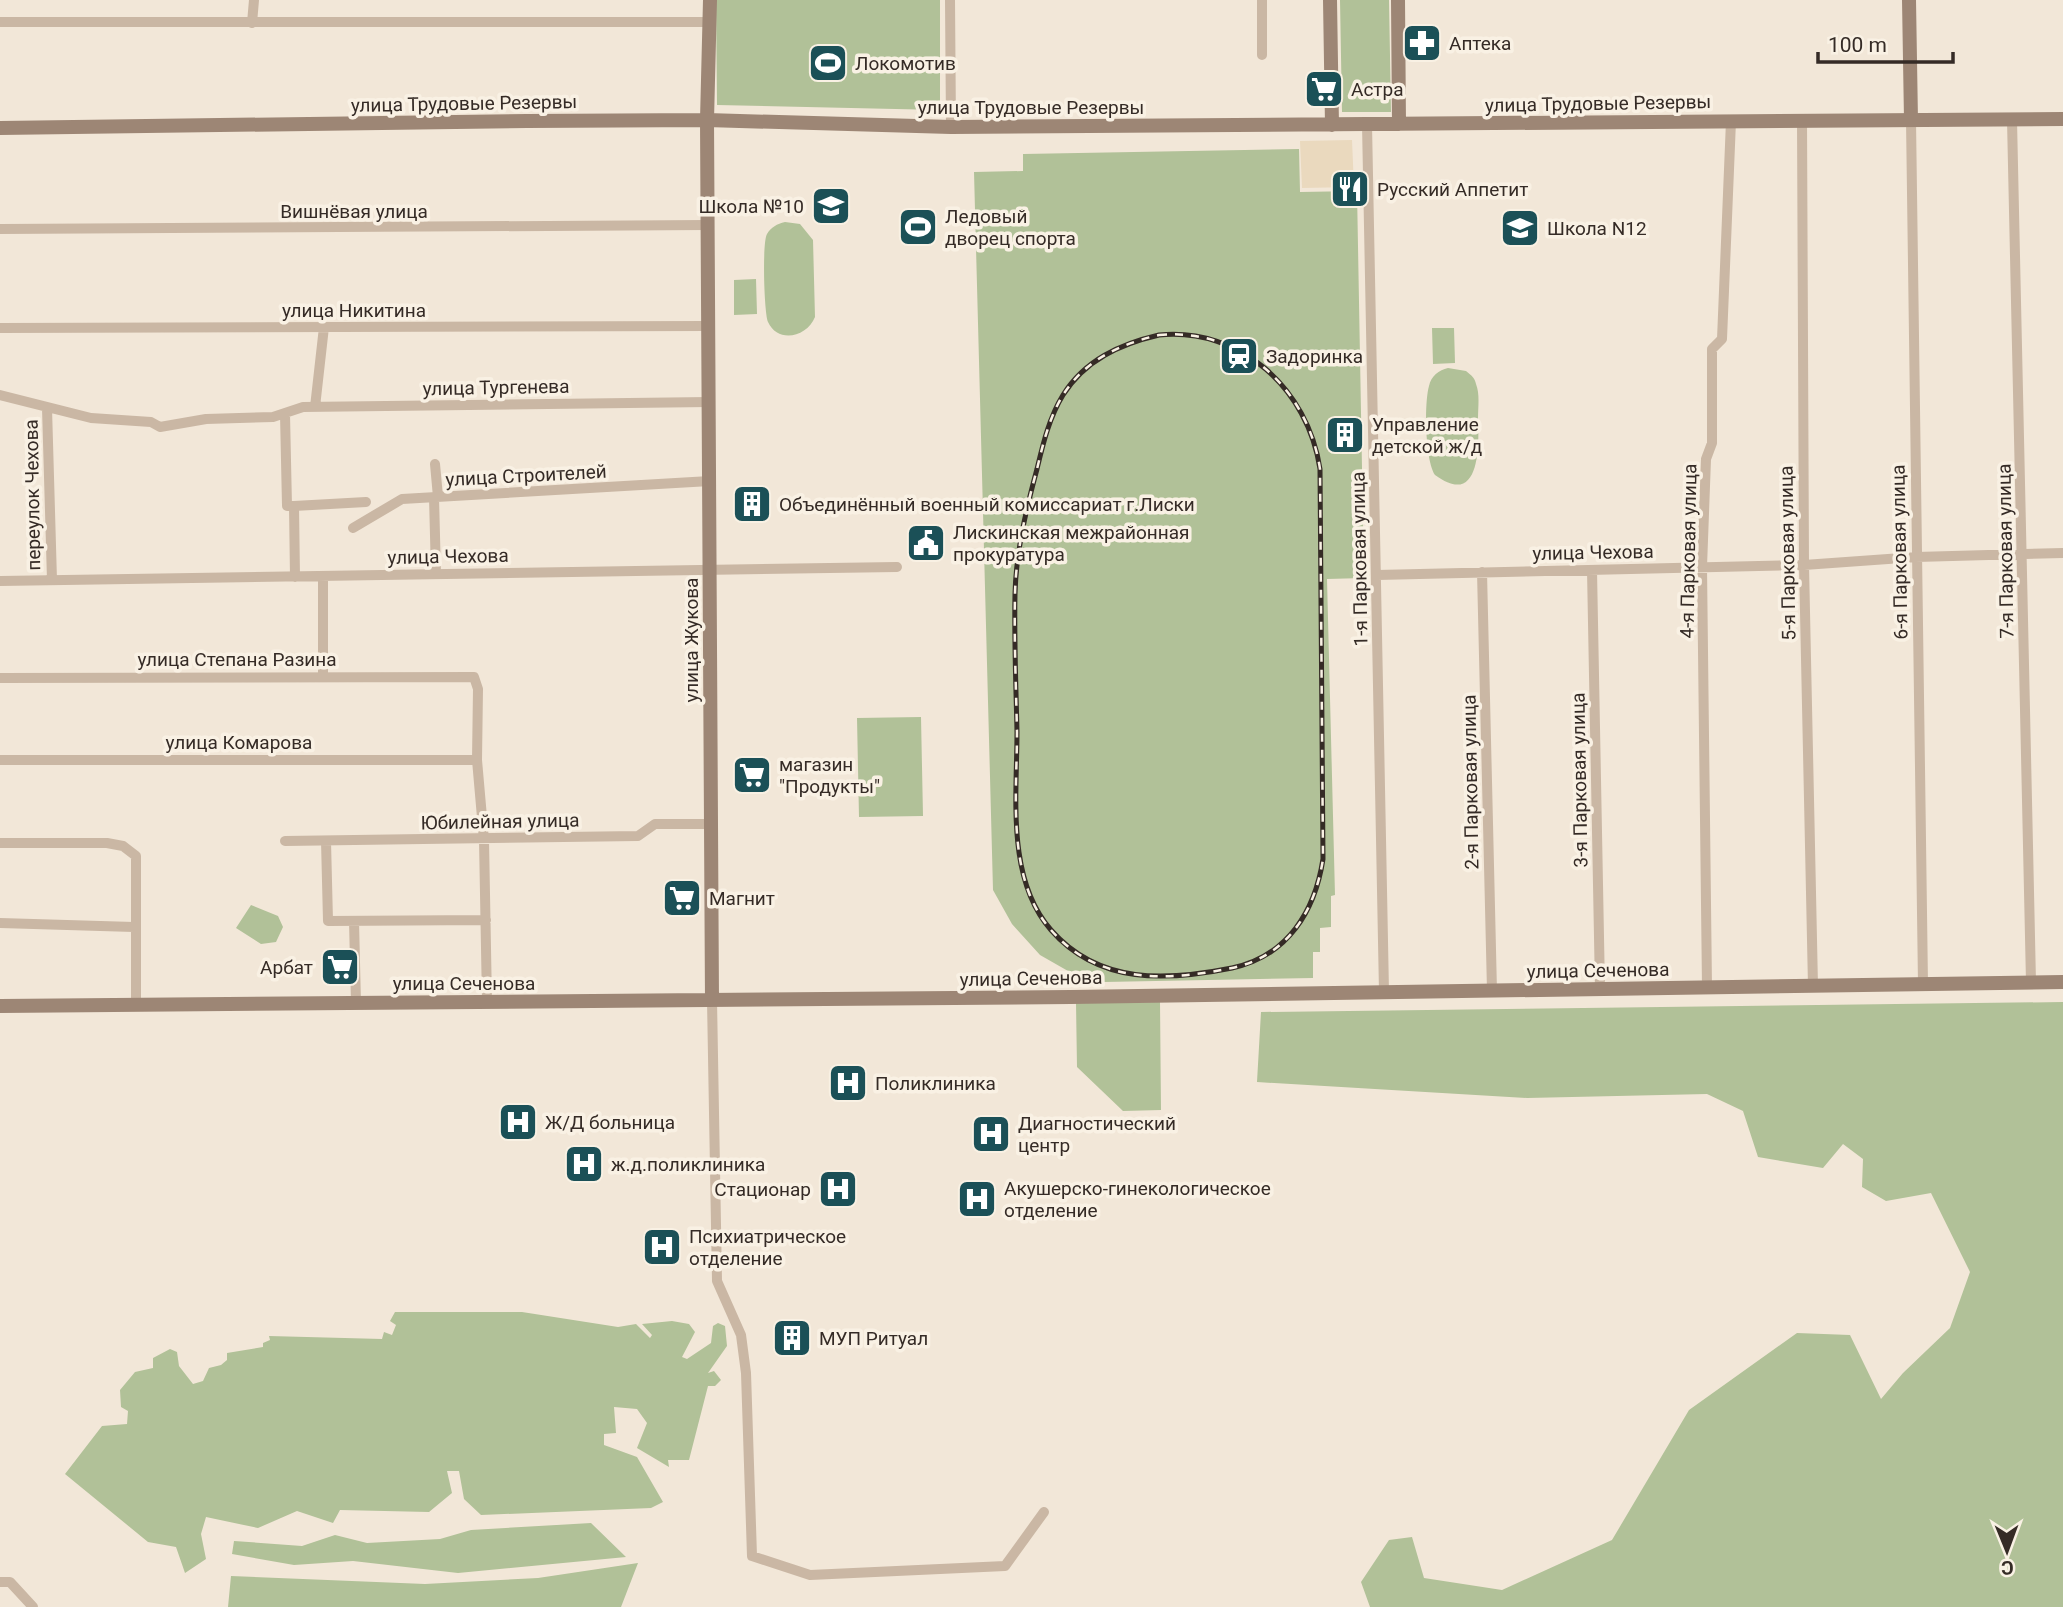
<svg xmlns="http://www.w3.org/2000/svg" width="2063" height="1607" viewBox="0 0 2063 1607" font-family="Roboto,sans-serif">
<rect width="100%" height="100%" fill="#f2e7d8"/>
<path fill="#b1c198" d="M716,0H940V110L717,105Z
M1340,0H1389L1391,112H1342Z
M1299,149L1300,192L1357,191L1364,578L1327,579L1335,895L1331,896V927L1320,928V952H1313V978L1104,982L1068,971L1040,955L1012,924L993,890L974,172L1023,171V154Z
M785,222L800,224L813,240L815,317C807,337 778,344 768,322C764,312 762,242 767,234C771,227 777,224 785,222Z
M756,279L757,314L734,315V280Z
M1432,328H1454L1455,363L1433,364Z
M1448,368L1466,371C1471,375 1475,378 1476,384C1480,394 1478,407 1478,418C1479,444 1481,509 1435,475C1425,460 1424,404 1429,386C1431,376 1439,370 1448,368Z
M921,717L923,816L859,817L857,718Z
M251,905L278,916L283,927L276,942L261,944L236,928Z
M1160,1002L1161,1110L1123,1111L1077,1067L1076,1003Z
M2063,1002V1607H1370L1361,1582L1389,1540L1412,1537L1424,1578L1502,1590L1612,1540L1689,1410L1797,1333L1850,1335L1881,1399L1903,1373L1950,1328L1970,1272L1931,1193L1886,1201L1862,1187L1863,1159L1843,1144L1823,1168L1758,1157L1743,1111L1707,1094L1527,1098L1257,1082L1261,1012Z
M395,1312H522L618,1327L636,1324L650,1338L652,1335L642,1324L672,1321L689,1324L695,1332L682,1357L687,1359L711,1343L713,1326L718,1323L725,1326L727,1346L708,1373L714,1371L721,1380L715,1386H708L689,1460H668L669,1467L637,1448L647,1423L637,1409L614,1407L616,1433L604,1434V1445L637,1457L663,1502L651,1508L481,1515L464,1499L459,1471H447L452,1493L429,1512L340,1510L333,1523L297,1511L258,1528L206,1517L201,1534L206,1559L185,1573L176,1547L148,1542L65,1474L102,1426L127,1424L128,1411L121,1407L120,1390L135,1372L153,1368V1358L170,1349L177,1352L179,1366L193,1384L203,1381L209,1368L221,1365L227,1360V1353L263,1347V1343L270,1340L269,1336L382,1339L384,1332L392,1335L396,1325L390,1321Z
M591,1523L626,1557L458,1573L353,1561L294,1565L232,1554L234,1541L302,1546L335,1535L367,1543L440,1539L471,1530Z
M638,1563L621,1607H228L231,1576L425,1584L538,1578Z"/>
<path fill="#ead9be" d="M1352,140L1354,187L1302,188L1300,141Z"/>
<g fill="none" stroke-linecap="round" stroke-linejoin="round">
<path stroke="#cab7a4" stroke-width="10" d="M950,0L951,127
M1262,0V55
M0,22H710
M252,23L254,0
M1802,120L1804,565L1813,986
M1911,120L1923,984
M2012,120L2031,982
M1367,124L1384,992
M0,229L707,225
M0,328L708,326
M0,395L91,418L151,422L160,427L206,419L273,417L303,407L709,402
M315,407L324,327
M47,408L52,580
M285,414L287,506H294L295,577
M435,464L438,497
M434,497L436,574
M294,506L366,502
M353,528L402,499L710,481
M1592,570L1600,989
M1482,572L1492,991
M1377,575L1804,565L1916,557L2063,553
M323,576V676
M0,581L897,567
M0,678L474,677L478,689L477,760L484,840L487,1002
M0,760H477
M285,841L638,836L655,824H711
M326,841L328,921L486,920
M0,843H107L123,846L136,856V1005
M354,921L356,1003
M0,923L134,927
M1707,987L1702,567L1706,459L1712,443V349L1722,339L1731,121
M712,1000L717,1281L741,1335L746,1373L752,1556L810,1575L1005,1566L1044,1512
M0,1582H10L33,1607"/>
<path stroke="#9d8675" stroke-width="14" d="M710,0L707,120L712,1000
M1330,0L1332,125
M1398,0L1399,124
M1909,0L1911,120
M0,128L527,121L707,120L951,127L2063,119
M0,1006L1071,997L2063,982"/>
<g stroke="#352b26" stroke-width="5">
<path id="rail" d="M1159,335C1241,327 1308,389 1320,469L1323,859C1315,911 1288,956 1232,968C1167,981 1099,985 1051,930C1006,879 1017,795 1017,732C1016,686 1014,640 1015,594C1016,552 1026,510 1037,469C1043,444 1049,418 1063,395C1085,360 1120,344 1159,335Z"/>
</g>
<use href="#rail" stroke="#f9f1e4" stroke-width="2.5" stroke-dasharray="8" stroke-linecap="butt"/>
</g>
<defs>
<g id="pharmacy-square" transform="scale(2.0125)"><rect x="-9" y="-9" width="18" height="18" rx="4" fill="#1b5057" stroke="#f9f1e4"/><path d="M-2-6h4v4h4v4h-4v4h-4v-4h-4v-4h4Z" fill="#fff"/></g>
<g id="stadium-square" transform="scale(2.0125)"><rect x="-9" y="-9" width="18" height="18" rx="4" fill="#1b5057" stroke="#f9f1e4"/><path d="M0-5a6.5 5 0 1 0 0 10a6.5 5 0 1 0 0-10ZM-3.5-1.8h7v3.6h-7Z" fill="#fff"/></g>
<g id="supermarket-square" transform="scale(2.0125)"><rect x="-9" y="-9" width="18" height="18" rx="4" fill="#1b5057" stroke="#f9f1e4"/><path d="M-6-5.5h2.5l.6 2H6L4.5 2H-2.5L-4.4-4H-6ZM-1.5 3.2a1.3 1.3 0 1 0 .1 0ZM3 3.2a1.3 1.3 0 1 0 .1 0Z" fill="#fff"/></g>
<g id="restaurant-square" transform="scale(2.0125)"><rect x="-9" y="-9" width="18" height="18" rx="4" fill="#1b5057" stroke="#f9f1e4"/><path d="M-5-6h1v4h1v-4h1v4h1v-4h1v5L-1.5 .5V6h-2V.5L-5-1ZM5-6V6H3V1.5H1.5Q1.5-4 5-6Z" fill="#fff"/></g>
<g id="school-square" transform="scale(2.0125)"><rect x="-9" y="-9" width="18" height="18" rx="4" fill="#1b5057" stroke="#f9f1e4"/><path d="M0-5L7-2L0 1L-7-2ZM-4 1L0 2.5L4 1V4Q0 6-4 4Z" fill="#fff"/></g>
<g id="station-square" transform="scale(2.0125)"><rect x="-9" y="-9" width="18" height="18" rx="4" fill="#1b5057" stroke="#f9f1e4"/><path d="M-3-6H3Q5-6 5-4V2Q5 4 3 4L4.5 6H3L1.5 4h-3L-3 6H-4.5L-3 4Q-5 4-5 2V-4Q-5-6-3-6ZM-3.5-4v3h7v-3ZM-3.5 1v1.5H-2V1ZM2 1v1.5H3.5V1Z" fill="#fff"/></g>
<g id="building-square" transform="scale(2.0125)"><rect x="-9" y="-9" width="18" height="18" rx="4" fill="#1b5057" stroke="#f9f1e4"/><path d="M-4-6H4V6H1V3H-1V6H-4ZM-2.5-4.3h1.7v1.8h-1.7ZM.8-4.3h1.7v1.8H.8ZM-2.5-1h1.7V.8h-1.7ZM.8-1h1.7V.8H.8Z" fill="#fff"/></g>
<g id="civic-square" transform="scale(2.0125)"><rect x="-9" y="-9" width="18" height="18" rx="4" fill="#1b5057" stroke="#f9f1e4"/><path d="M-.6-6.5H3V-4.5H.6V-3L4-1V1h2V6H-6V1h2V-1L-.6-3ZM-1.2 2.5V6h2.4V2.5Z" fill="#fff"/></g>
<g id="hospital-square" transform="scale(2.0125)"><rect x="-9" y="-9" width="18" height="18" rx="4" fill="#1b5057" stroke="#f9f1e4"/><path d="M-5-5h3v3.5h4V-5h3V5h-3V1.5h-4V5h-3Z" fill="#fff"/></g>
</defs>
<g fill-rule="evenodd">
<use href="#pharmacy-square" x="1422" y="43"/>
<use href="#stadium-square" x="828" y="63"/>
<use href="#supermarket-square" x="1324" y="89"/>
<use href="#restaurant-square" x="1350" y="189"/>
<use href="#school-square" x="831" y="206"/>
<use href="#stadium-square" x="918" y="227"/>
<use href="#school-square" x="1520" y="228"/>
<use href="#station-square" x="1239" y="356"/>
<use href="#building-square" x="1345" y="435"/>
<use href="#building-square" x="752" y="504"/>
<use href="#civic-square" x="926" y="543"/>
<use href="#supermarket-square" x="752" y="775"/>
<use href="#supermarket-square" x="682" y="898"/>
<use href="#supermarket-square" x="340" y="967"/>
<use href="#hospital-square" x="848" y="1083"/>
<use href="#hospital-square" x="518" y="1122"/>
<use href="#hospital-square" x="991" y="1134"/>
<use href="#hospital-square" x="584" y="1164"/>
<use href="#hospital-square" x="838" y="1189"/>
<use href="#hospital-square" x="977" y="1199"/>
<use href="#hospital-square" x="662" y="1247"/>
<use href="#building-square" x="792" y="1338"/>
</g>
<g text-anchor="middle" stroke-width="7" stroke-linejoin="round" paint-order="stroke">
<g font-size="19" fill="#352b26" stroke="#f9f1e4" text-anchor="start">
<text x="1449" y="50">Аптека</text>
<text x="855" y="70">Локомотив</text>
<text x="1351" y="96">Астра</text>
<text x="1377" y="196">Русский Аппетит</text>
<text x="804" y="213" text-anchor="end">Школа №10</text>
<text x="945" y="223">Ледовый<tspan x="945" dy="22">дворец спорта</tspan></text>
<text x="1547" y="235">Школа N12</text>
<text x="1266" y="363">Задоринка</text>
<text x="1372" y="431">Управление<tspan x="1372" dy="22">детской ж/д</tspan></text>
<text x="779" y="511">Объединённый военный комиссариат г.Лиски</text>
<text x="953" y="539">Лискинская межрайонная<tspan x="953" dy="22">прокуратура</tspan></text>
<text x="779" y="771">магазин<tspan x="779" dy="22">"Продукты"</tspan></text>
<text x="709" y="905">Магнит</text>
<text x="313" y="974" text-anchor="end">Арбат</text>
<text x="875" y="1090">Поликлиника</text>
<text x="545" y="1129">Ж/Д больница</text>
<text x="1018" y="1130">Диагностический<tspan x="1018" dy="22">центр</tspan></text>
<text x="611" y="1171">ж.д.поликлиника</text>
<text x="1004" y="1195">Акушерско-гинекологическое<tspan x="1004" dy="22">отделение</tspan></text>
<text x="811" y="1196" text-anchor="end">Стационар</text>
<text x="689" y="1243">Психиатрическое<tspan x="689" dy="22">отделение</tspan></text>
<text x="819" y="1345">МУП Ритуал</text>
</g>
<g font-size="19" fill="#352b26" stroke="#f9f1e4">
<text transform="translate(464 103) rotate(-1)" y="7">улица Трудовые Резервы</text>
<text transform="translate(1598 103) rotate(-1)" y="7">улица Трудовые Резервы</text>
<text x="1031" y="114">улица Трудовые Резервы</text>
<text x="354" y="218">Вишнёвая улица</text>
<text x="354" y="317">улица Никитина</text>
<text transform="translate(496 387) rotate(-1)" y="7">улица Тургенева</text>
<text transform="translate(526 475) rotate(-3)" y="7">улица Строителей</text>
<text transform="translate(32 495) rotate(-91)" y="7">переулок Чехова</text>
<text transform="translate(1688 551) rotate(-89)" y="7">4-я Парковая улица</text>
<text transform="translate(2005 551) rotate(-91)" y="7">7-я Парковая улица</text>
<text transform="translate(1593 552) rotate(-1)" y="7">улица Чехова</text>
<text transform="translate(1899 552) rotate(-91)" y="7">6-я Парковая улица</text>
<text transform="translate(1787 553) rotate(-91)" y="7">5-я Парковая улица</text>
<text transform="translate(448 556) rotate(-1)" y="7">улица Чехова</text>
<text transform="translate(1359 559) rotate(-91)" y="7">1-я Парковая улица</text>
<text transform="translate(691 640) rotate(-90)" y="7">улица Жукова</text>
<text x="237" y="666">улица Степана Разина</text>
<text x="239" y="749">улица Комарова</text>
<text transform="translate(1579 780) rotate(-91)" y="7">3-я Парковая улица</text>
<text transform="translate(1470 782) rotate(-91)" y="7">2-я Парковая улица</text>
<text transform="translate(500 821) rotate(-1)" y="7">Юбилейная улица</text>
<text transform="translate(1598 970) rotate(-1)" y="7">улица Сеченова</text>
<text transform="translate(1031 978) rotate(-1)" y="7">улица Сеченова</text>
<text x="464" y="990">улица Сеченова</text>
</g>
</g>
<g transform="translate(2007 1551) rotate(179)" stroke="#f9f1e4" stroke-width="5" paint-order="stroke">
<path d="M0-5L12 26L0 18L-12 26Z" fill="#352b26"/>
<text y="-10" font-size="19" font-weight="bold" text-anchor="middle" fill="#352b26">С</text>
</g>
<path d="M1818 52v10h135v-10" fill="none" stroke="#352b26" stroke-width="3.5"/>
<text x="1828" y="52" font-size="21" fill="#352b26" stroke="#f9f1e4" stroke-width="5" paint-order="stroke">100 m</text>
</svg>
